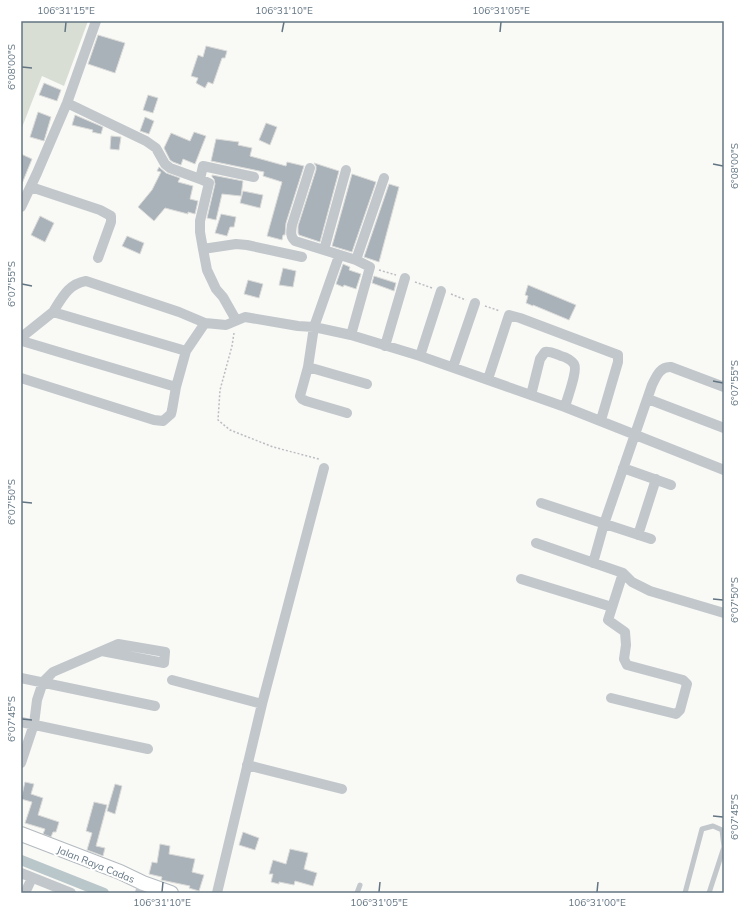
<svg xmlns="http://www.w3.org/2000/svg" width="745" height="914" viewBox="0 0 745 914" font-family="Mulish,sans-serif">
<rect width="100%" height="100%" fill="#f9f9f6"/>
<path fill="#d9ded5" d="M21,21H88L64,86L42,76L21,130Z"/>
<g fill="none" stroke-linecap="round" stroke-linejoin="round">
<path stroke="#b9c6ca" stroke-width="10" d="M21,860L104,893"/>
</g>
<path fill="#a9b2b9" stroke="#dbdbd9" d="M98,35L125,43L115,73L88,64Z
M206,46L227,51L225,58H222L213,84L208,82L205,88L196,83L198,78L191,76L198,55L203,57Z
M44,83L61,90L57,101L39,95Z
M148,95L158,98L153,113L143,110Z
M38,112L51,117L44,141L30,137Z
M75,115L103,127L101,134L92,132L93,130L72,125Z
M145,117L154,121L149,134L140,131Z
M266,123L277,127L270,145L259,140Z
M194,132L206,136L195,164L183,159L181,165L173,162L170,160L164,148L171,133L190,141Z
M111,136L121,137L119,150L110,149Z
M216,139L239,142L238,145L252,148L250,156L286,166L287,162L304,166L286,223L285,235H283L282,240L267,236L282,182L263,176L264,172L211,161Z
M21,154L32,159L21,186Z
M314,163L339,171L320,242L299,235L298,233V226L316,170V166Z
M159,167L166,173L180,178L178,182L193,186L190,199L198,201L195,214L188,212V214L165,208L154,221L138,207L152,190L161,172L157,171Z
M352,174L376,182L352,252L332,246Z
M212,175L243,181L241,196L222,194L216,220L207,218L215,184L214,179L212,177Z
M389,184L399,187L379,262L364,257Z
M243,191L263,195L260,208L240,203Z
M221,214L236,217L234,227H230L227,236L215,233Z
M40,216L54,223L45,242L31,235Z
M127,236L144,243L140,254L122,246Z
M343,264L350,267L349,270L361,274L356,289L344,285L343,287L336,284Z
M283,268L296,271L293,287L279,285Z
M374,276L396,283L394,291L372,283Z
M248,280L263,284L259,298L244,294Z
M528,285L576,305L569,320L533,305V306L526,303L528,296L525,295Z
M25,782L34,784L31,794L43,798L38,815L59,822L56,832H53L51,837L43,834L45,829L25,823L32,802L21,799Z
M115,784L122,786L115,814L107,811Z
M94,802L107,805L96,846L105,848L103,856L87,850L92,833L86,831Z
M243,832L259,838L255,850L239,845Z
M160,844L170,846L169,854L195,859L192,872L204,875L199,891L189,888L190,886L161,880L162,877L149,874L152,862L157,863Z
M290,849L308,853L304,869L317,873L313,886L295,881L294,885L279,882V884L271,882L273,874H269L273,860L286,864Z"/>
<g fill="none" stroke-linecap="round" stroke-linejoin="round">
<g stroke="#b4bbc0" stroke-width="16">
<path id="secondary" d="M21,834L120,872L143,883L171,893"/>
</g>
<path stroke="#babec1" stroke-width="1.5" stroke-dasharray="2 2" stroke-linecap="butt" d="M379,270L396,275
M415,282L432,288
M451,294L466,300
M485,306L500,311
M234,333L232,346L220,390L218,420L230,430L273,447L319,459"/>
<path stroke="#c2c7cb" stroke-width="5" d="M357,893L360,885
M685,893L702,829L713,826L722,830L724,847L709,893"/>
<path stroke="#c2c7cb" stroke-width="10" d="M67,103L146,141L156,148L165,164L170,168L200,179
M310,168L292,225C291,232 290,236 295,241L356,260L370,267L351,335
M31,187L100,210L111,216V222L98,258
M21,207L37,173L67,103L96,21
M203,249L236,244L247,245L302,257
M324,250L346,170
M339,256L314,327L308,367L300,396L302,399L306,401L347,413
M356,260L384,178
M53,312C62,298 68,284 86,281L179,312L205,323L226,325L245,317L298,326L314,327L351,335L420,356L565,407L724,470
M236,320L223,297L216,289L207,270L203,249L200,232V221L209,183L200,179L203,166L254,177
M23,336L53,312L186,351
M22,341L176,387
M385,346L405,278
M420,356L441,291
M308,367L367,384
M453,367L475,303
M21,378L154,420L163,421L171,414L172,410L176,387L186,351L205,323
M488,379L509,315L520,318L618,355V362L601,420
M531,395L540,359L545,352C551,351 555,354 561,356C565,357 571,360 574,364C578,371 567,398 565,407
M648,399L724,428
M623,468L671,485
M541,503L651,539
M638,535L656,479
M536,543L623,573L632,582L650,591L724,613
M593,563L604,524L652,385C656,377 660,366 671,367L724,387
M521,579L612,607
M21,678L155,706
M172,680L262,704
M611,698L676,714L680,710L687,684L683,680L627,665L624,659L626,645L625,632L608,620L623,573
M21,722L148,749
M21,763L34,724L37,700L43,682L53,672L118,644L165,652L164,663L102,651
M247,765L342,789
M21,873L71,893
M25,893L32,878
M140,893L143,883
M217,893L262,704L324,468"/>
<use href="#secondary" stroke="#fff" stroke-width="14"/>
</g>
<path fill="none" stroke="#637583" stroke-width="1.5" d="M65,32L66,22M282,32L284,22M500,32L501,22M22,67L32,68M713,164L723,166M22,284L32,286M713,381L723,383M22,502L32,503M713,599L723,600M22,719L32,720M713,816L723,817M162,892L163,882M379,892L380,882M597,892L598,882"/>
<g text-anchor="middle" stroke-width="4" stroke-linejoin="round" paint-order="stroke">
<g font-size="10" fill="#637583" stroke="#fff">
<text transform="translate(96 864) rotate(22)" y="4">Jalan Raya Cadas</text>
</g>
</g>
<rect width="745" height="914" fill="none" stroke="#ffffff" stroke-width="44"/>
<rect x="22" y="22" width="701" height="870" fill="none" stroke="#637583" stroke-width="1.5"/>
<g font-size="10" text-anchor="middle" fill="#637583">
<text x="66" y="14">106°31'15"E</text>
<text x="284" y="14">106°31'10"E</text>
<text x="501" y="14">106°31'05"E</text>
<text transform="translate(11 67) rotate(-90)" y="4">6°08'00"S</text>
<text transform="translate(734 166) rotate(-90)" y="4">6°08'00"S</text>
<text transform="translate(11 284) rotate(-90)" y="4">6°07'55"S</text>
<text transform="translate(734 383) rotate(-90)" y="4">6°07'55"S</text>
<text transform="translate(11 502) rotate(-90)" y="4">6°07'50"S</text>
<text transform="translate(734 600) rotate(-90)" y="4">6°07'50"S</text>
<text transform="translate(11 719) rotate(-90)" y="4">6°07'45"S</text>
<text transform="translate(734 817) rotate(-90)" y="4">6°07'45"S</text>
<text x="162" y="906">106°31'10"E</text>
<text x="379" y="906">106°31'05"E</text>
<text x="597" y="906">106°31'00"E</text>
</g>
</svg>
